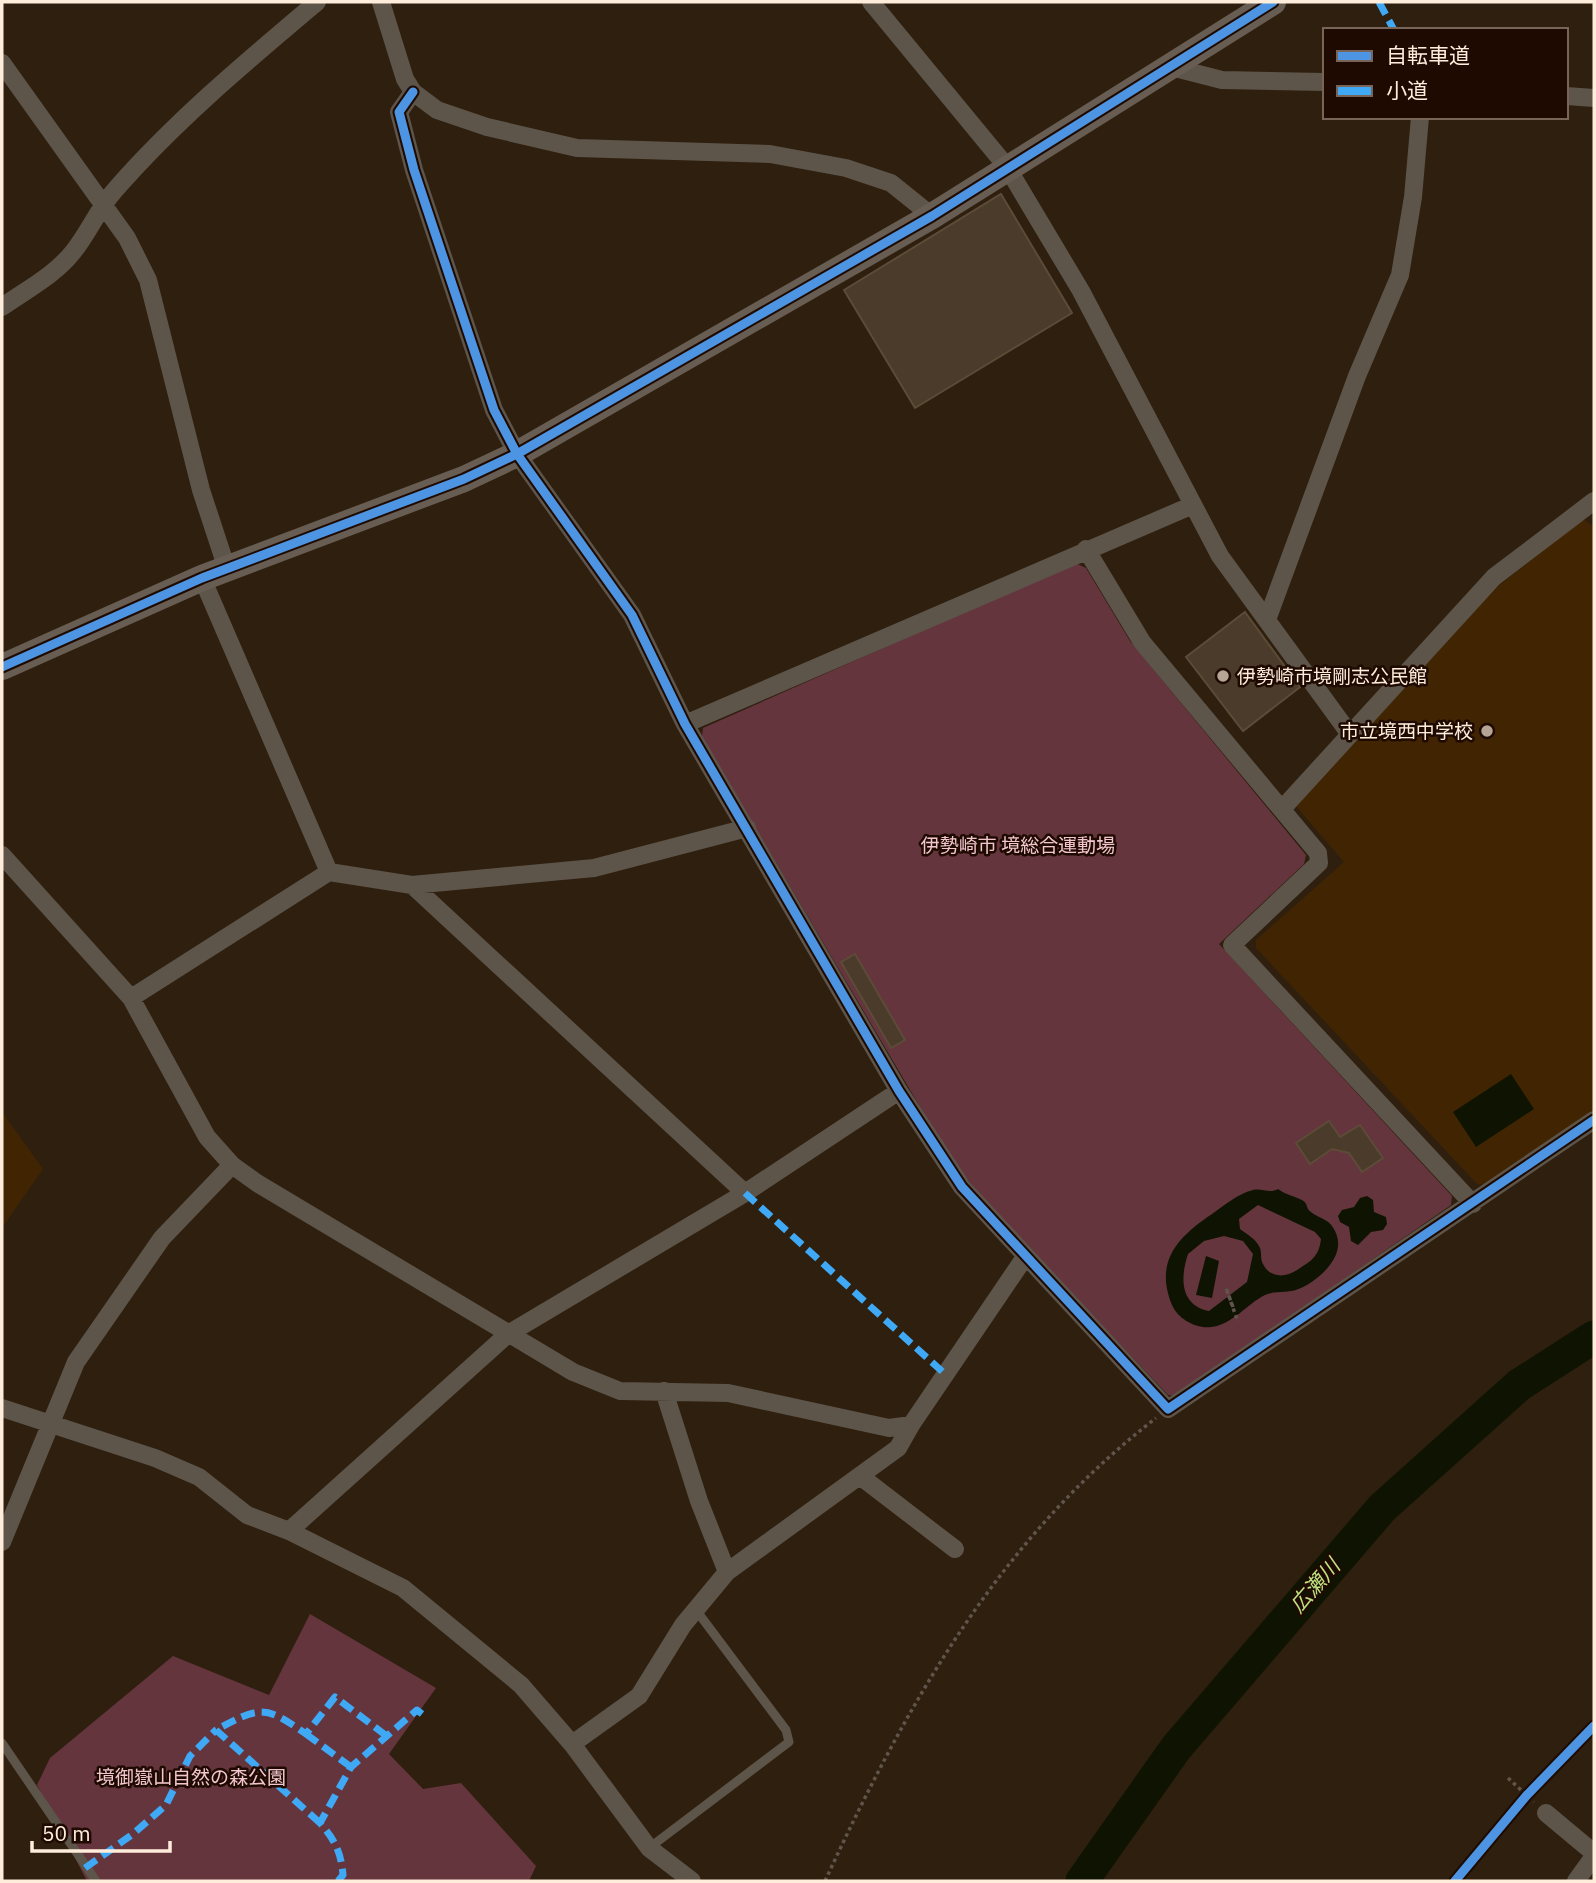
<svg xmlns="http://www.w3.org/2000/svg" width="1596" height="1883" viewBox="0 0 1596 1883" font-family="'IBM Plex Sans','Noto Sans JP',sans-serif">
<rect width="100%" height="100%" fill="#2e1f0e"/>
<path fill="#412503" d="M1583,519L1594,527V1110L1483,1185L1477,1184L1256,948V940L1344,862L1295,805L1458,624L1501,584Z
M2,1112L43,1169L2,1228Z"/>
<path fill="#65353e" d="M1075,563L1086,568L1130,641L1306,855L1304,864L1219,944L1452,1196L1451,1205L1175,1396L1168,1395L993,1211L949,1156L702,737L703,728Z
M310,1614L436,1688L389,1754L423,1789L461,1783L536,1866L529,1881H87L37,1785L50,1758L173,1656L269,1695Z"/>
<path fill="#0f1402" fill-rule="evenodd" d="M1511,1074L1534,1109L1476,1147L1453,1112Z
M1278,1189C1286,1195 1294,1196 1302,1200C1309,1204 1305,1208 1311,1212C1318,1218 1326,1218 1332,1226C1351,1252 1322,1278 1301,1288C1289,1294 1276,1290 1265,1295C1247,1304 1232,1325 1211,1327C1196,1329 1178,1319 1172,1305C1154,1261 1178,1237 1212,1214C1225,1205 1237,1194 1253,1190C1263,1188 1269,1194 1278,1189ZM1258,1205L1315,1232L1321,1239C1319,1255 1313,1260 1300,1268C1288,1277 1271,1280 1263,1264C1260,1259 1262,1253 1260,1248C1256,1239 1248,1235 1240,1229L1239,1219ZM1224,1236L1243,1241L1253,1254L1247,1282L1209,1311C1180,1305 1180,1278 1188,1254L1204,1241Z
M1367,1196L1373,1200L1374,1212L1386,1217L1387,1224L1383,1230L1371,1232L1358,1245L1351,1241L1349,1227L1340,1222L1338,1216L1342,1210L1354,1207L1360,1198Z
M1206,1256L1219,1261L1212,1298L1196,1295Z"/>
<g fill="none" stroke-linecap="round" stroke-linejoin="round">
<path stroke="#0f1402" stroke-width="33" d="M1082,1881L1176,1748L1382,1508L1519,1385L1594,1337"/>
</g>
<path fill="#4a3b2a" stroke="#5c4b37" stroke-width="2" d="M1001,194L1072,313L915,408L844,290Z
M1245,612L1300,687L1243,731L1186,657Z
M855,954L905,1040L891,1048L841,962Z
M1329,1121L1340,1137L1360,1125L1383,1158L1362,1172L1349,1153L1332,1149L1310,1164L1296,1143Z"/>
<g fill="none" stroke-linecap="round" stroke-linejoin="round">
<path stroke="#5f554c" stroke-width="3.5" stroke-dasharray="3.5 3.5" stroke-linecap="butt" d="M1233,1307L1226,1288L1238,1322
M1508,1778L1534,1802
M825,1881C907,1704 998,1540 1156,1418"/>
<path stroke="#5d544a" stroke-width="9" d="M2,1743L96,1881
M649,1848L789,1742L786,1730L696,1610"/>
<path stroke="#5d544a" stroke-width="18" d="M381,2L405,79L413,92L437,110L487,127L577,148L770,154L846,168L891,183L932,216
M871,2L1007,167L1081,291L1220,556L1349,733
M2,63L127,238L148,280L201,490L227,569
M1171,67L1222,80L1325,82
M413,92L399,112L414,170L494,410L517,454L632,615L685,724L899,1091L962,1187L1168,1409L1594,1120
M1566,96L1594,98
M2,307C26,290 55,275 73,252C89,232 98,209 115,190C175,121 247,61 317,2
M1086,549L1142,642L1318,853L1319,863L1232,945L1473,1204
M202,578L329,872
M1267,620L1357,376L1400,275L1413,197L1420,117
M685,724L1193,505
M1282,809L1494,577L1594,501
M2,855L131,998L207,1137L232,1165L257,1183L573,1372L620,1391L728,1393L889,1428L911,1425L1025,1257
M412,885L745,1193
M131,998L329,872L412,885L594,868L747,828
M664,1391L699,1501L727,1572
M2,1408L155,1458L199,1477L247,1515L289,1531L403,1588L521,1685L572,1744L649,1848L692,1881
M860,1476L955,1549
M289,1531L508,1334L745,1193L899,1091
M2,1542L76,1362L162,1238L232,1165
M572,1744L639,1696L683,1625L727,1572L898,1448L911,1425
M1546,1813L1594,1853
M1576,1881L1594,1856"/>
<path stroke="#685d53" stroke-width="26" d="M2,667L202,578L464,479L517,454L932,216L1273,2"/>
<path stroke="#3fa9f5" stroke-width="7" stroke-dasharray="14 7" stroke-linecap="butt" d="M1379,2L1394,30
M745,1193L945,1374
M306,1734L351,1767
M320,1823L216,1730C260,1706 265,1705 306,1734L335,1697L388,1737
M85,1868L133,1834L166,1805L190,1756L216,1730
M338,1881L343,1875C341,1852 335,1840 320,1823L351,1767L417,1710L422,1714"/>
<g stroke="#1e0a00" stroke-width="13">
<path id="cycleway" d="M413,92L399,112L414,170L494,410L517,454L632,615L685,724L899,1091L962,1187L1168,1409L1594,1120
M2,667L202,578L464,479L517,454L932,216L1273,2
M1455,1881L1527,1795L1594,1726"/>
</g>
<use href="#cycleway" stroke="#4d94e3" stroke-width="9"/>
</g>
<g fill="#b6a594" stroke="#1e0a00" stroke-width="2.5">
<circle cx="1223" cy="676" r="7"/>
<circle cx="1487" cy="731" r="7"/>
</g>
<g text-anchor="middle" stroke-width="5" stroke-linejoin="round" paint-order="stroke">
<g font-size="19" fill="#ffeddc" stroke="#1e0a00" text-anchor="start">
<text x="1237" y="683">伊勢崎市境剛志公民館</text>
<text x="1473" y="738" text-anchor="end">市立境西中学校</text>
</g>
<g font-size="19" fill="#f3c6cf" stroke="#1e0a00">
<text x="1018" y="852">伊勢崎市 境総合運動場</text>
<text x="191" y="1784">境御嶽山自然の森公園</text>
</g>
<g font-size="21" font-style="italic" fill="#bfe380" stroke="#1e0a00">
<text transform="translate(1315 1586) rotate(-49)" y="7">広瀬川</text>
</g>
</g>
<rect width="1596" height="1883" fill="none" stroke="#ffeddc" stroke-width="7"/>
<rect x="1323" y="28" width="245" height="91" fill="#1e0a00" stroke="#786558" stroke-width="2"/>
<rect x="1337" y="51" width="35" height="10" fill="#4d94e3" stroke="#786558" stroke-width="2"/>
<text x="1386" y="63" font-size="21" fill="#ffeddc">自転車道</text>
<rect x="1337" y="86" width="35" height="10" fill="#3fa9f5" stroke="#786558" stroke-width="2"/>
<text x="1386" y="98" font-size="21" fill="#ffeddc">小道</text>
<path d="M32 1841v10h138v-10" fill="none" stroke="#ffeddc" stroke-width="3.5"/>
<text x="42" y="1841" font-size="21" fill="#ffeddc" stroke="#1e0a00" stroke-width="5" paint-order="stroke">50 m</text>
</svg>
